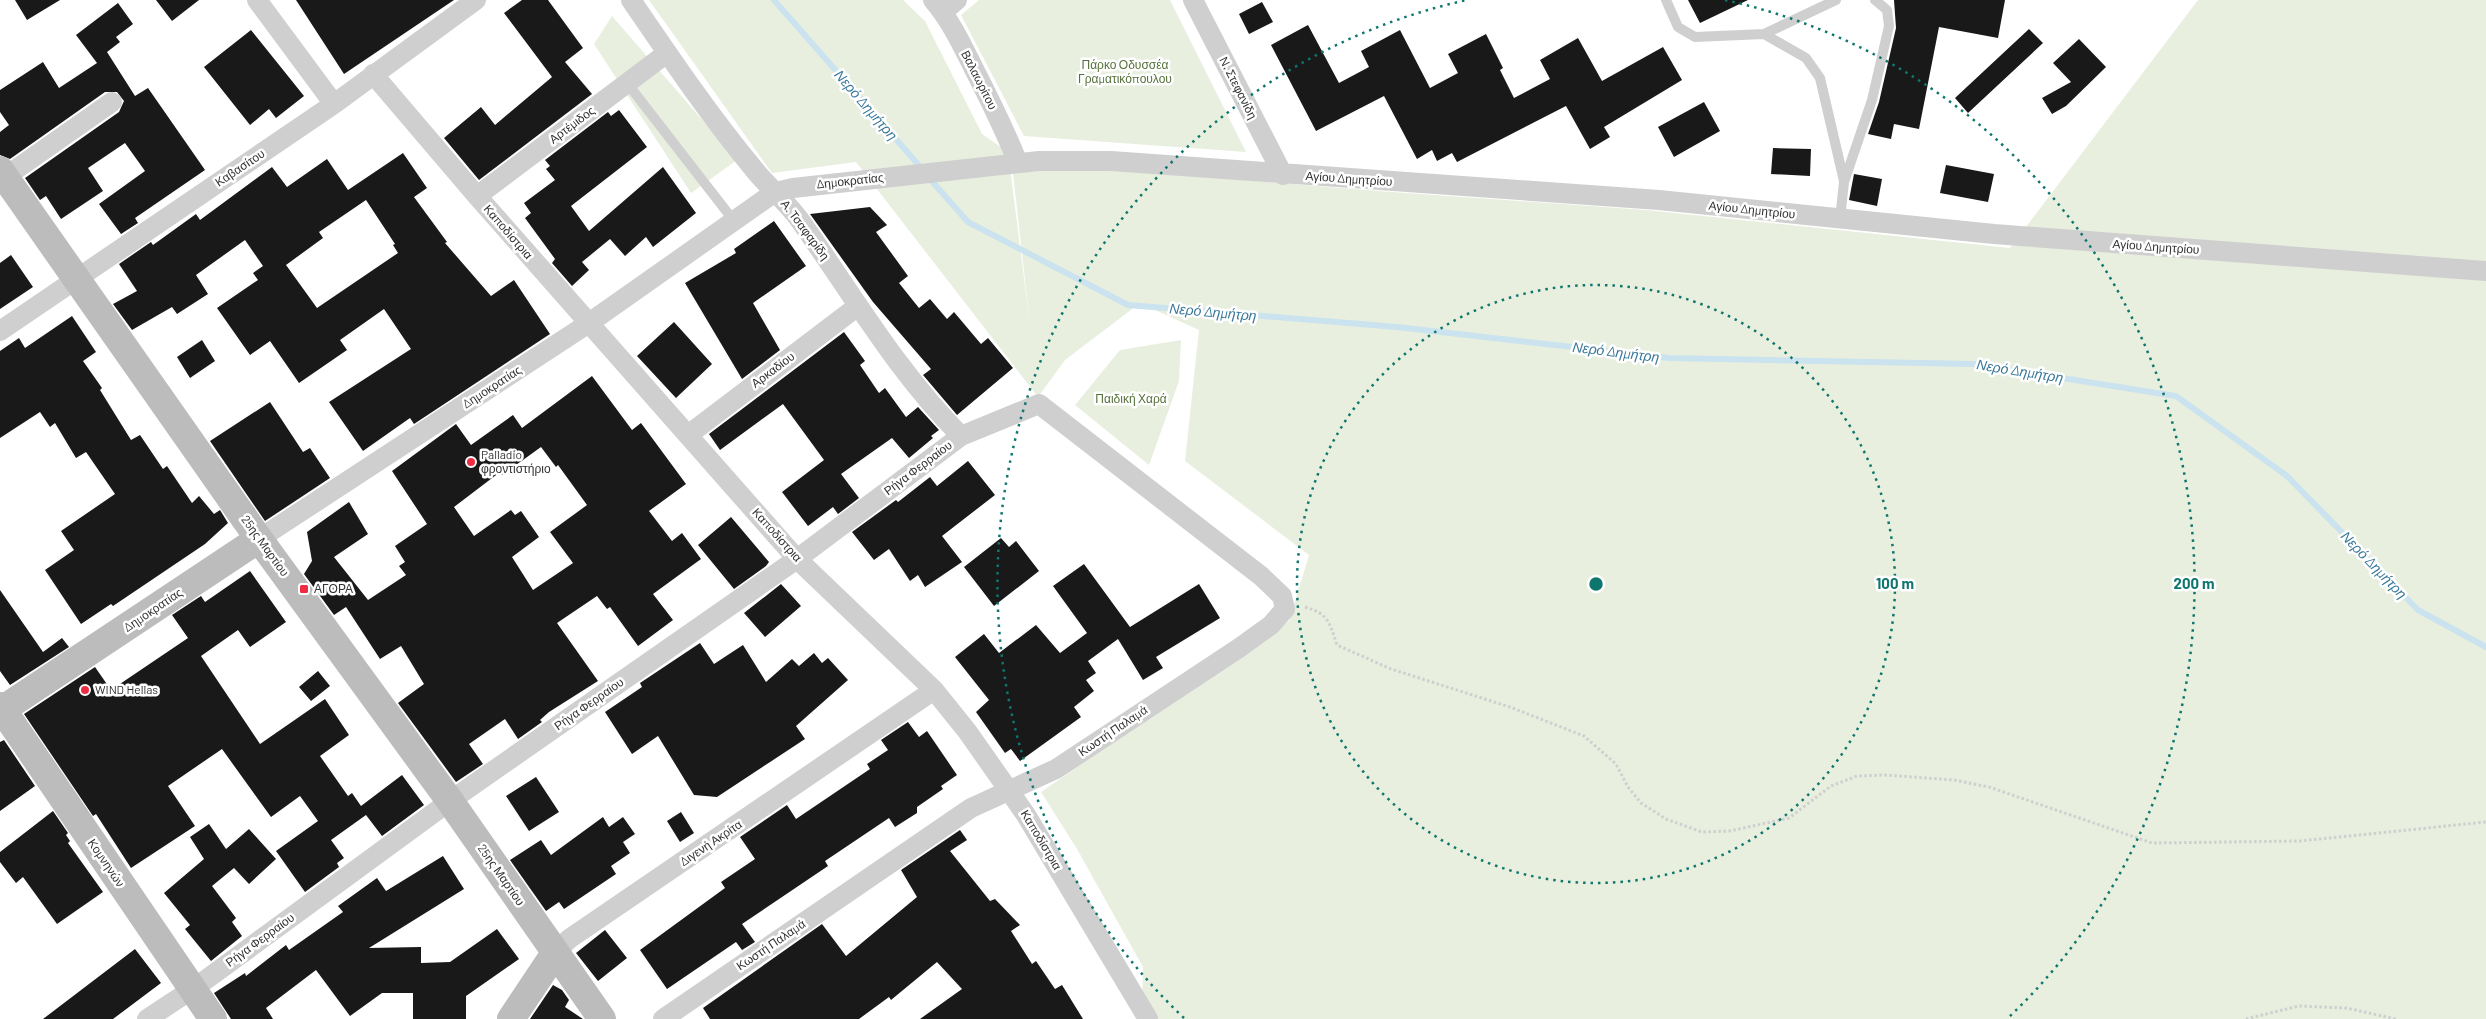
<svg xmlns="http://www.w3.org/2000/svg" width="2486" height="1019" viewBox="0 0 2486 1019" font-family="Barlow,sans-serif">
<rect width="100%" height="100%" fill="#fff"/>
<path fill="#e8efdf" d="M649,0H903L925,21L982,134L1008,152L1030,325L1013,173L1068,169L1119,170L1378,191L1646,210L2010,248L2198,0H2486V1019H1148L1142,1011L1143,967L1077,849L1041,792L1289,621L1309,555L1185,461L1199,330L1140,303L1065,360L1038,397L856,162L772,173Z
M979,0H1170L1246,152L1024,136L961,15Z
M612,16L737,160L691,193L594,44Z
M1181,340L1179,381L1149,465L1075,405L1120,350Z"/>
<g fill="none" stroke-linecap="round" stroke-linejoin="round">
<path stroke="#cbe2ef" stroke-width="6" d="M774,0L923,170
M929,178L968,222L1128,305L1397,327L1669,358L1973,364L2176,396L2287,476L2418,610L2486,647"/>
</g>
<path fill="#191919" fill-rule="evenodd" d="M15,0H60L27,20Z
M156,0H199L172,21Z
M296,0H454L344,74Z
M522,0H548L583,48L565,62L592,94L479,180L444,138L481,107L495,125L552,77L504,13Z
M1688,0H1748L1700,23Z
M1894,0H2005L1998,38L1939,27L1919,129L1894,124L1891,139L1868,134L1879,102L1896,28Z
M1262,2L1273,22L1249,34L1239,14Z
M118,3L133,24L116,37L120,42L107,52L135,96L148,88L205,170L135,218L138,223L121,234L99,204L145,171L125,143L88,168L103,191L61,219L46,196L40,200L25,178L119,112L124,101L117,92H105L10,159L0,155V132L9,125L0,112V90L43,62L59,88L97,63L76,35Z
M1308,25L1339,83L1369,67L1361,51L1400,30L1430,88L1458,73L1448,54L1486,34L1503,68L1500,70L1514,98L1550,79L1540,60L1578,38L1602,81L1663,47L1682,80L1604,127L1610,137L1590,149L1566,106L1457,162L1452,153L1437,161L1432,150L1417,159L1384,96L1316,131L1271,45Z
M2029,29L2043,43L1968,113L1955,98Z
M251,30L304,96L276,118L269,109L250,125L204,67Z
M2079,39L2106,67L2066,106L2052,114L2042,98L2071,82L2053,63Z
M1704,102L1720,131L1674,157L1658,127Z
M619,110L647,147L571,206L589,231L663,167L696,213L653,247L646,237L625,256L610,239L582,262L589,270L572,286L552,263L555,259L525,218L531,213L524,203L555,180L546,169L550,166L545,160L608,112L611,116Z
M1773,148L1811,149L1810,176L1771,174Z
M403,153L427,188L414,197L447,242L445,243L491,296L514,280L550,334L414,424L410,418L363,451L329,402L411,349L384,309L340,340L347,350L299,383L270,341L250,355L217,308L258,280L253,273L263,266L245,240L196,275L208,294L177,314L172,307L132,330L113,304L137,291L119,264L151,242L153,245L196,214L200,220L272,167L287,187L327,159L348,190ZM366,200L395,244L393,245L398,253L317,308L286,265L323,238L319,232Z
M1946,165L1994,174L1988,202L1940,193Z
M1854,174L1882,179L1877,206L1849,200Z
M870,207L887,225L876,232L908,276L899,283L919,308L930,299L947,319L954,312L981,344L988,338L1013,368L957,415L923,375L931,369L873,302L810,214Z
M774,221L806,266L753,303L780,350L742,379L685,283L736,253L734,249Z
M11,255L33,287L0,309V263Z
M72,316L96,352L83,361L102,388L100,390L131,440L140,435L163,469L167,466L192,503L199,496L214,514L220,510L228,523L205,544L113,606L111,604L81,624L45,570L74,550L61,531L115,494L86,452L76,458L55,423L50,427L40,412L0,438V351L19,338L25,348Z
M674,322L712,364L676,398L637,356Z
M844,332L865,361L860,365L879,393L885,388L906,417L918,407L939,430L931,436L933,438L909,458L892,438L841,474L859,498L838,514L833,507L808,526L782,492L824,460L783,404L720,450L709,434Z
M202,340L215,361L190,378L177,357Z
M592,376L632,430L641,423L686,484L649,511L672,541L682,533L701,559L653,594L673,620L638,646L610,607L607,609L597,596L557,623L598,681L549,712L540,720L542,722L518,739L505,719L469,744L483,764L456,782L398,703L424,684L401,646L380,659L346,607L334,615L304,574L312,561L307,532L349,502L368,534L334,557L368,600L406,575L399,566L405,562L395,546L427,524L392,471L456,424L471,445L513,415L522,428ZM541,447L556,467L558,465L587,505L550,532L573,563L533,590L512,557L539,537L521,511L515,515L511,510L474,536L454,507L500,472L502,475Z
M270,402L303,452L310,448L330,478L265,521L210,441Z
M968,461L995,495L942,536L962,562L925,587L918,575L910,581L889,549L874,560L852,532L896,500L898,502L930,477L937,486Z
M731,517L769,562L766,566L734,589L698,545Z
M1001,538L1009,547L1016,541L1039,571L994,606L964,567Z
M1084,564L1130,627L1199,584L1220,618L1156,657L1163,668L1143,680L1118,639L1088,661L1096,673L1086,680L1094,691L1074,707L1081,717L1020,761L1011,749L1005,753L976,712L989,700L955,657L984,634L999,653L1036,625L1060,653L1087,633L1053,586Z
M250,571L286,622L250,647L238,630L201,656L260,744L325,699L349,735L320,756L348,796L352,793L361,806L402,775L424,805L382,836L366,815L331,840L344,858L337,863L339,867L305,892L276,851L318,821L300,796L271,817L222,749L168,786L195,826L131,868L96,814L93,816L24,714L95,667L111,690L188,638L172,615L201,596L205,602Z
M781,584L801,606L765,637L744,613Z
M0,590L43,652L62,638L69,647L10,685L0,671Z
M700,643L714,664L743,645L766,682L792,659L799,666L814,653L822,663L828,658L848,680L796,726L805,739L717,797L694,795L658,736L632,754L605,712L642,687L640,683Z
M318,671L330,686L311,701L299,687Z
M908,722L919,737L927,731L957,775L941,786L943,789L917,807V813L895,827L889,818L825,861L828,866L742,924L755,942L742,950L736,942L667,989L640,950L725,888L721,882L755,859L740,837L787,805L796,819L870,769L867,764L888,750L881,740Z
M4,740L35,786L0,811V742Z
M536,777L559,812L529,831L506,796Z
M53,811L68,833L66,835L70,841L68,843L103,892L57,924L23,877L16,883L0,862V852Z
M681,812L694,833L680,842L667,821Z
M603,817L609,827L623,817L635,834L623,842L630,853L611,866L616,874L564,909L559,902L546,911L510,860L541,840L551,855Z
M209,824L226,849L249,829L276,859L249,884L234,868L212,886L236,918L232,922L242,936L211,961L185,929L190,925L164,893L204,859L190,837Z
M960,830L967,840L950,851L990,901L995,899L1020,925L1011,931L1032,964L1036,961L1055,989L1062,985L1083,1019H920L962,989L937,962L891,1000L889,997L859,1019H710L703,1008L822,924L846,956L917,897L901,870Z
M443,856L464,889L369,948L421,947V963L450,962L497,929L519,959L466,996V1019H413V993H382L350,1016L316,970L266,1008L273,1019H231L214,993L245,973L246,976L286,945L289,950L343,912L338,906L377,878L386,891Z
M605,930L627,958L598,981L576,953Z
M135,949L161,983L113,1019H43Z
M553,985L562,990L569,1000L565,1007L583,1019H530Z"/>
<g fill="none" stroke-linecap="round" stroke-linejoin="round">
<path stroke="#cfcfcf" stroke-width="3" stroke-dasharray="2.5 2.5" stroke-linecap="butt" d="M1305,607C1329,614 1329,622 1337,645L1391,669L1510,707L1584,736L1616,764L1628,787L1641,803L1666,819L1702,832L1730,831L1789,818L1831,786L1857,776L1885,775L1954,780L1989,787L2152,843L2300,841L2486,822
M2246,1019L2299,1006L2346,1008L2396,1019"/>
<path stroke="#cfcfcf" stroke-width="10" d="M1666,0L1678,27L1695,37L1764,34L1836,0
M1764,34L1806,58L1820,78L1844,181
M627,83L734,221
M1840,219L1844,182L1872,100L1889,26L1887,10L1875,0"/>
<path stroke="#cfcfcf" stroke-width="20" d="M257,0L334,104
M631,0C670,57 709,115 753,168C767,186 785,200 799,219C851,292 897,372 961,436
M933,0C951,21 962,45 974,69C990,100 1005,131 1018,163
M1193,0L1283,175
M943,12L957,0
M373,74L477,196L797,559L934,690L967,731L1026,815L1148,1019
M5,177L112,102
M477,196L667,53
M0,331L334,104L476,0
M688,435L858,306
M259,539L589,323L775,192L793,188L1039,161H1111L1659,200L1994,234L2486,271
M555,953L569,939L934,690
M147,1019L200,984L450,801L797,559L961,436L1039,404L1261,576L1282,596L1285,609L1271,625L1239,648L1056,769L971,808L663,1019"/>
<path stroke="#bcbcbc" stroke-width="28" d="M0,170L259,539L450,801L602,1019
M0,706L213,1019
M0,711L259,539
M511,1019L555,953"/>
</g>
<g fill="none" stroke="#0f766e" stroke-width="2.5" stroke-dasharray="2.5 5">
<circle cx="1596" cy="584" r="299"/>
<path d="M1184 1018A598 598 0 0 1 1467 0M1725 0A598 598 0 0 1 2008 1018"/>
</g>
<g fill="#ef2d42" stroke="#fff" stroke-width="2">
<circle cx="471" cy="462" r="5"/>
<rect x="299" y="584" width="10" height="10" rx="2.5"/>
<circle cx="85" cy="690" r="5"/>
</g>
<g text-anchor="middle" stroke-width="5" stroke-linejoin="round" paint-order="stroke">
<g font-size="12" fill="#56713b" stroke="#fff">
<text x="1125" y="69">Πάρκο Οδυσσέα<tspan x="1125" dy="14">Γραματικόπουλου</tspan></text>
<text x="1131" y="403">Παιδική Χαρά</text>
</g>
<g font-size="12" fill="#323232" stroke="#fff">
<text transform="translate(979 80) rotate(63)" y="4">Βαλαωρίτου</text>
<text transform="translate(1238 88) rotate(63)" y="4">Ν. Στεφανίδη</text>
<text transform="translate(572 125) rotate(-37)" y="4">Αρτέμιδος</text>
<text transform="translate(240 168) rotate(-34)" y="4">Καβασίτου</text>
<text transform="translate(1349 179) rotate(4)" y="4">Αγίου Δημητρίου</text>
<text transform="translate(850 181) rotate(-6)" y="4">Δημοκρατίας</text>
<text transform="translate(1752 210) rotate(6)" y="4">Αγίου Δημητρίου</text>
<text transform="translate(805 230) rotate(53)" y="4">Α. Τσαφαρίδη</text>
<text transform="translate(508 232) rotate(49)" y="4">Καποδίστρια</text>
<text transform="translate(2156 247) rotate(4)" y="4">Αγίου Δημητρίου</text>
<text transform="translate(773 370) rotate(-37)" y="4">Αρκαδίου</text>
<text transform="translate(492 387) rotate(-33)" y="4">Δημοκρατίας</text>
<text transform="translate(918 468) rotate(-37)" y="4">Ρήγα Φερραίου</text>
<text transform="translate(777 535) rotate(48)" y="4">Καποδίστρια</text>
<text transform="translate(265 546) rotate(54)" y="4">25ης Μαρτίου</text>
<text transform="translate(153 610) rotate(-34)" y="4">Δημοκρατίας</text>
<text transform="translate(589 704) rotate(-35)" y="4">Ρήγα Φερραίου</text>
<text transform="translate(1113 731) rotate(-34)" y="4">Κωστή Παλαμά</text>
<text transform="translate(1041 840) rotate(59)" y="4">Καποδίστρια</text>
<text transform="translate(711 843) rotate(-34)" y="4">Διγενή Ακρίτα</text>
<text transform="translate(106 863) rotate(56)" y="4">Κομνηνών</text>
<text transform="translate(501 875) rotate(55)" y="4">25ης Μαρτίου</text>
<text transform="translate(260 940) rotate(-36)" y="4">Ρήγα Φερραίου</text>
<text transform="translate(771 945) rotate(-34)" y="4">Κωστή Παλαμά</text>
</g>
<g font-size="12" fill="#323232" stroke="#fff" text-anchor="start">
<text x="481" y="459">Palladio<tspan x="481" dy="14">φροντιστήριο</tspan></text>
<text x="314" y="593">ΑΓΟΡΑ</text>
<text x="95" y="694">WIND Hellas</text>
</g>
<g font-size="14" font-style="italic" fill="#39789a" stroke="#fff">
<text transform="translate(866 105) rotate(49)" y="5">Νερό Δημήτρη</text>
<text transform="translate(1213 312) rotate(5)" y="5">Νερό Δημήτρη</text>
<text transform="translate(1616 352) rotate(7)" y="5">Νερό Δημήτρη</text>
<text transform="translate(2020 371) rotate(9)" y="5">Νερό Δημήτρη</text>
<text transform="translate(2374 565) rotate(46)" y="5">Νερό Δημήτρη</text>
</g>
</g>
<circle cx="1596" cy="584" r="8" fill="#0f766e" stroke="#fff" stroke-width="2.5"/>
<g font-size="15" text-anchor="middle" font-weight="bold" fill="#0f766e" stroke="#fff" stroke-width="5" stroke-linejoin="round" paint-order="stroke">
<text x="1895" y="589">100 m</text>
<text x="2194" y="589">200 m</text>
</g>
</svg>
